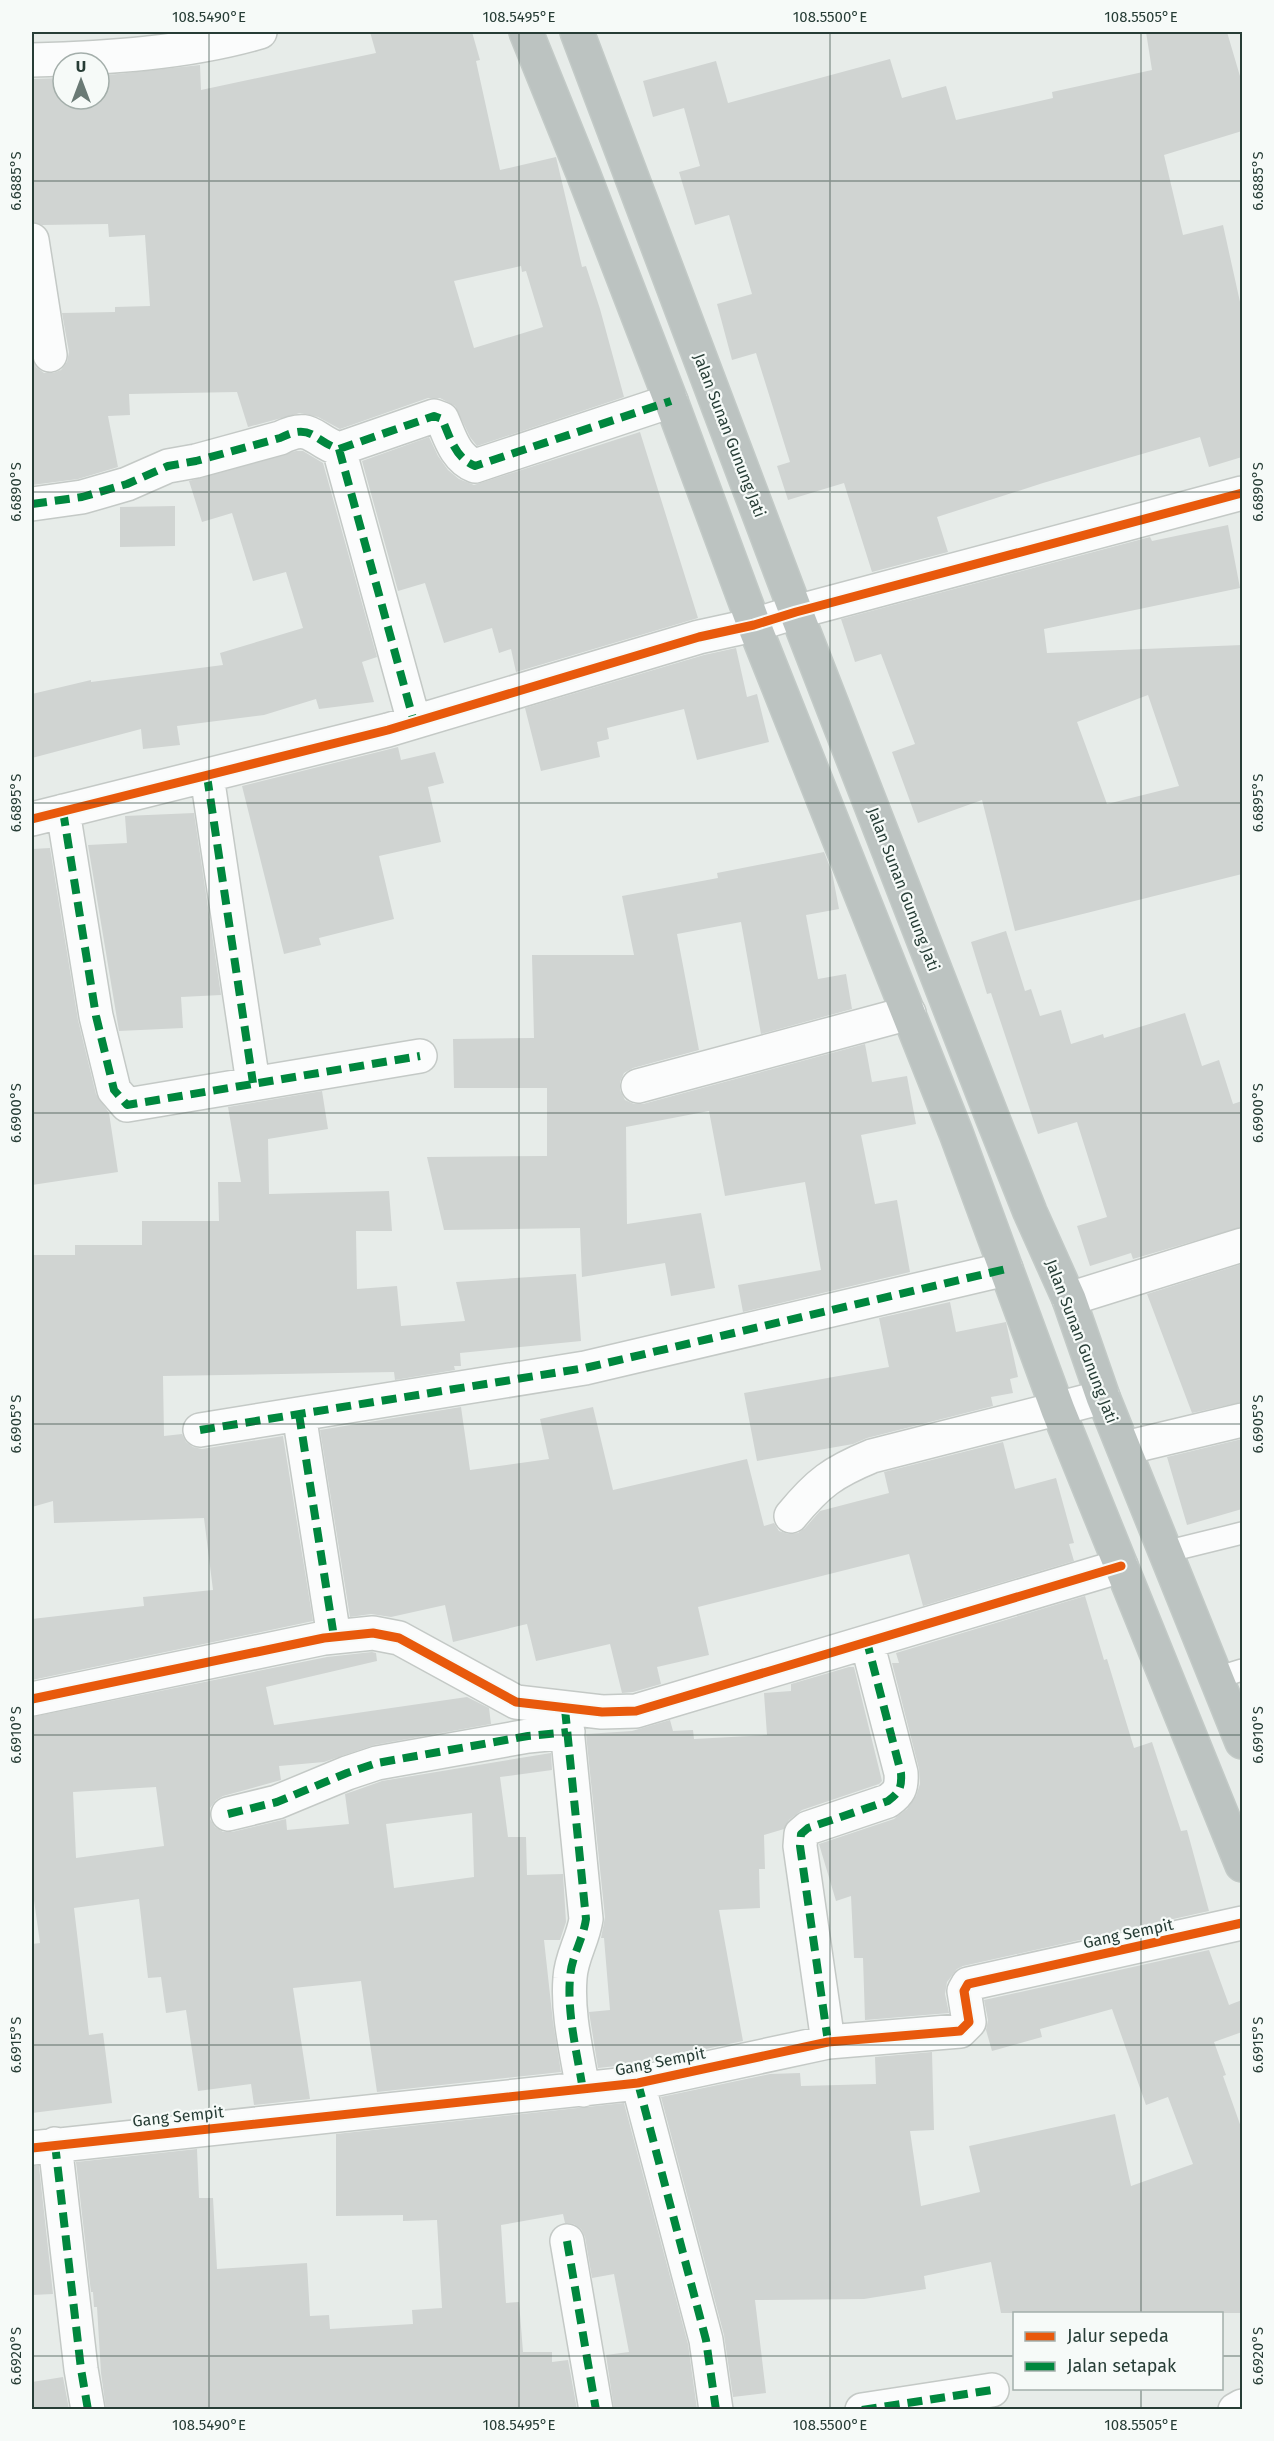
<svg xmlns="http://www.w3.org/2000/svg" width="1274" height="2441" viewBox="0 0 1274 2441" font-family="'Fira Sans',sans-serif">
<rect width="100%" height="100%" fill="#e7ece9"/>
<path fill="#d0d4d2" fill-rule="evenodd" d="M370,32H472L480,60L476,61L500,170L556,157L582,267L586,266L600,309L624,397L477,446L470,437L455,406L440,398H428L340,429L318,417L300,413L248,427L237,392L129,394L130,415L108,416L118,467L78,479L32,485V358L36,367L44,373H53L61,370L67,362L69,352L62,313L115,312V307L150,306L145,235L109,237L108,224L42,225L32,222V79L63,78V99H99V76L200,65L201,90L376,53ZM521,266L522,272L526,271L543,327L474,348L454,281Z
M1146,32H1227L1242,83V131L1164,155L1183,235L1223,225L1242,311V457L1209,467L1200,437L1043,483L937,517L948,552L872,572L844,483L788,500L777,466L790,462L756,353L732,360L717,304L752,294L729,215L695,225L679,172L700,166L684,108L653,117L643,81L716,61L728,103L890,59L902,98L946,86L956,120L1053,98L1052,92L1152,70Z
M640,432L698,618L516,672L511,649L499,653L492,628L444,643L425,583L398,591L362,461L429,437L438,456L448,470L459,479L474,485Z
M296,451H303L323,463L377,657L362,662L374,702L319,709L316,699L264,715L177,726L180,745L143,749L141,729L32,758V694L91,680V682L223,665L220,653L303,628L286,572L253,581L232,513L202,522L189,481Z
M175,506V546L120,547V507Z
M1228,525L1240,588L1044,629L1047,653L1242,645V874L1015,931L982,800L918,823L892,752L915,744L881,654L855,662L841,619L1150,537L1152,541ZM1148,695L1179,786L1107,804L1077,722Z
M736,648L747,697L757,694L769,742L697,760L684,709L607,728L609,739L597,742L600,757L541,771L525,708L704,655Z
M398,747L401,760L435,752L444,783L428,787L441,842L379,856L394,919L319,938L321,945L284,954L242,786Z
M194,813L221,995L181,997L183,1028L119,1031L88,845L127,843L125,816Z
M50,848L78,1020L96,1094L109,1113L118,1172L32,1185V849Z
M824,852L832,872L839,909L806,915L818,979L846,974L852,1009L761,1034L741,922L677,934L699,1050L633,1068L624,1073L620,1082V1090L625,1100L634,1104H643L865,1044L872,1082L907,1076L916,1124L861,1135L875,1204L897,1200L910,1272L743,1312L738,1285L821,1270L805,1182L725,1196L709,1111L626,1127L627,1224L701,1213L715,1288L671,1296L665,1263L582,1277L580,1228L444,1230L427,1157L547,1156V1088H454L453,1039L534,1038L532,955H634L622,896L718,878L717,873Z
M1006,931L1025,991L1031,989L1040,1016L1061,1010L1071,1044L1103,1034L1104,1038L1185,1013L1202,1066L1219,1060L1233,1104L1242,1101V1227L1133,1259L1131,1253L1090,1266L1077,1226L1107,1217L1077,1122L1038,1134L991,993L987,994L971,942Z
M322,1091L328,1129L268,1139L269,1194L389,1191L392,1231H356L357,1289L397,1286L401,1326L465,1321L456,1282L576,1274L581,1341L460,1353L461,1366H454L455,1370L395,1380L394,1372L163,1376L164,1436L182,1434L186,1442L193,1447L202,1449L283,1436L313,1621L32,1680V1619L144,1606L143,1597L213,1590L204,1518L54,1523L53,1501L32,1507V1255H75V1245H142V1221H219L218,1182H241L228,1107Z
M1242,1264V1402L1192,1413L1147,1294Z
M950,1302L956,1332L1006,1322L1018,1377L1010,1379L1013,1393L991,1397L993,1406L867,1438L853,1444L757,1461L744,1393L889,1367L879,1318Z
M461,1407L470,1470L549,1459L540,1419L593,1407L613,1490L747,1459L764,1526L774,1523L779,1531L788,1534L798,1533L805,1528L820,1511L889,1493L884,1472L1003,1442L1015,1489L1056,1478L1074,1543L1069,1544L1074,1561L923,1606L909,1554L698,1607L709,1655L657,1667L661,1684L633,1692L622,1693L610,1644L536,1661L527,1624L453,1642L445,1605L391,1617L371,1614L350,1617L320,1430Z
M1242,1439V1509L1187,1525L1167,1457Z
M1085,1596L1104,1660L1107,1659L1134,1748L1152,1742L1181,1831L1187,1830L1209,1911L963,1966L957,1969L947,1982L945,1994L949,2013L865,2020L863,1958H854L851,1896L836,1901L819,1844L894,1819L907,1809L916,1796L920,1784L919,1769L892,1663H899L896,1653Z
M372,1652L376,1653L377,1661L266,1687L274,1725L467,1697L489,1708L491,1724L374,1745L324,1762L279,1766L281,1780L223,1796L216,1800L210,1808V1819L215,1827L223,1832H232L286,1819L287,1830L349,1824L345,1794L354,1791L382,1781L551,1753L552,1770L500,1777L508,1837H526L527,1875L563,1874L566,1922L560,1940H544L553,2022L561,2072L377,2092L361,1981L293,1988L310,2099L254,2105L251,2084L198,2091L186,2010L166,2013L161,1977L148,1978L139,1899L74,1908L89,2035L103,2033L112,2103L32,2113V1944L40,1943L32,1886V1717L327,1657ZM156,1787L164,1846L76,1858L73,1792ZM472,1813L474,1877L394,1888L386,1824Z
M849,1667H854L882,1781L879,1784L802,1810L789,1820L784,1829L764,1835L765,1869H759L760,1908L719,1910L743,2041L635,2064L598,2068L589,2012L610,2010L604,1938H601L605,1917L586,1734L632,1731L670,1720L673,1731L693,1730L694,1739L767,1735L764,1693L791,1691V1684Z
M1209,1950L1229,2005L1242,2000V2032L1214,2042L1226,2075L1223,2076L1242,2130V2313H1001L991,2262L924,2276L926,2289L864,2299L755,2300L766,2393L733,2397L724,2335L661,2097L770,2074L800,2073L801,2086L876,2084L875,2057L932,2052L934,2130L910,2131L921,2206L980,2192L969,2146L1115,2114L1131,2186L1193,2164L1168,2097L1146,2105L1112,2009L1040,2029L1042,2037L992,2051L986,2030L988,2020L984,2000Z
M624,2103L688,2344L697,2409H614L606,2355L629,2352L614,2274L592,2278L585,2237L581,2229L574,2224L565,2223L563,2214L501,2225L506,2303L519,2302L523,2352H552V2362L568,2360L577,2409H106L101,2373L97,2307H94L93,2292H91L76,2162L197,2149L199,2198H213L217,2269L307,2263L310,2316L329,2315L330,2329L413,2324L412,2310L442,2308L437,2220L403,2221V2215L336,2216V2134Z
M32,2166H39L53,2294L32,2295Z
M63,2377L69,2409H32V2382Z"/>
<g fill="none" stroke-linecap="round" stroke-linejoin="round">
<g stroke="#c4c9c6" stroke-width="24">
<path id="lane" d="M1165,1552L1242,1533
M1216,1678L1242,1670"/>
</g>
<g stroke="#c4c9c6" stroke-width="36">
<path id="street" d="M32,60C105,58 189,53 260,32
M32,240L50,355
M339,449L414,722
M32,504L82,497L127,484L168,466L196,461L280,438C312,422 312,440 339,449L434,416L442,419C450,437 455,458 475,466L671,401
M207,776L253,1083
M63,811L96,1016L114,1090L127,1105L420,1056
M32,819L388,730L699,637L754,625L796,612L1242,493
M638,1086L909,1013
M1069,1299L1242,1245
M299,1414L334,1637
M200,1430L585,1368L1006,1269
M1125,1448L1242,1420
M791,1516C818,1483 833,1472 872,1456L1103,1397
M32,1699L324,1638L373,1633L399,1638L516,1702L602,1712L636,1711L1121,1566
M565,1709L586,1919C583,1940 571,1957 570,1978C567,2014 577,2053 583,2090
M228,1814L277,1802L347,1773L377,1763L528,1736L568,1732
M828,2042L800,1846L801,1834L808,1828L888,1801C899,1793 902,1788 901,1773L867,1642
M638,2083L706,2340L716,2410
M55,2144L81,2369L88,2410
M32,2148L638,2083L828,2042L960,2031L969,2022L964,1991L968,1984L1242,1923
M567,2241L596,2410
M862,2410L992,2390
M1235,2410L1242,2406"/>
</g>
<g stroke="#c3cac7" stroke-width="36">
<path id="highway" d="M526,32L583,173L671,401L754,625L956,1133L1058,1410L1242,1865
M577,32L796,612L993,1119L1030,1212L1069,1299L1103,1397L1242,1742"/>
</g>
<use href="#lane" stroke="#fbfcfc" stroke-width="21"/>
<use href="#street" stroke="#fbfcfc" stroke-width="33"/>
<use href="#highway" stroke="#bcc3c1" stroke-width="33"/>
<path stroke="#00873e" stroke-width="8" stroke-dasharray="15 8" stroke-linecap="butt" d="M339,449L414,722
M32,504L82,497L127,484L168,466L196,461L280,438C312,422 312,440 339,449L434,416L442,419C450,437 455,458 475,466L671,401
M207,776L253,1083
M63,811L96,1016L114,1090L127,1105L420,1056
M299,1414L334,1637
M200,1430L585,1368L1006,1269
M565,1709L586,1919C583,1940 571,1957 570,1978C567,2014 577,2053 583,2090
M228,1814L277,1802L347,1773L377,1763L528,1736L568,1732
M828,2042L800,1846L801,1834L808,1828L888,1801C899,1793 902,1788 901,1773L867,1642
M638,2083L706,2340L716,2410
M55,2144L81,2369L88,2410
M567,2241L596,2410
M862,2410L992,2390"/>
<g stroke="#f6faf8" stroke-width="13">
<path id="cycleway" d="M32,819L388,730L699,637L754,625L796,612L1242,493
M32,1699L324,1638L373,1633L399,1638L516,1702L602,1712L636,1711L1121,1566
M32,2148L638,2083L828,2042L960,2031L969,2022L964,1991L968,1984L1242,1923"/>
</g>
<use href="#cycleway" stroke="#e8590c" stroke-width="9"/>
</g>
<path fill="none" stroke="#273d36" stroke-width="1.5" stroke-opacity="0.45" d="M209,32V2410M519,32V2410M830,32V2410M1141,32V2314M32,181H1242M32,492H1242M32,803H1242M32,1113H1242M32,1424H1242M32,1735H1242M32,2045H1242M32,2356H1014M1222,2356H1242M1141,2388V2410"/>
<g text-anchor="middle" stroke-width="4.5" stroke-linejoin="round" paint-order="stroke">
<g font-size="16" fill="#273d36" stroke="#f6faf8">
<text transform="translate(730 435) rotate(69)" y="6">Jalan Sunan Gunung Jati</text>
<text transform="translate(904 889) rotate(69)" y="6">Jalan Sunan Gunung Jati</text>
<text transform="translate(1082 1341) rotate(69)" y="6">Jalan Sunan Gunung Jati</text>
<text transform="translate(1128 1933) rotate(-12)" y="6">Gang Sempit</text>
<text transform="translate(660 2061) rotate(-11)" y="6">Gang Sempit</text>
<text transform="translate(178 2116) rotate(-6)" y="6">Gang Sempit</text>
</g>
</g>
<rect width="1274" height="2441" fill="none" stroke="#f6faf8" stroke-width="66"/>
<rect x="1013" y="2312" width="210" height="78" fill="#f6faf8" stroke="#a3aeaa" stroke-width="1.5"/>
<rect x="1025" y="2332" width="30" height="9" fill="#e8590c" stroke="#a3aeaa" stroke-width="1.5"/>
<text x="1067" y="2342" font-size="18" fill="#273d36">Jalur sepeda</text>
<rect x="1025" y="2362" width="30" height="9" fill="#00873e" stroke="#a3aeaa" stroke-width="1.5"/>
<text x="1067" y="2372" font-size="18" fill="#273d36">Jalan setapak</text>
<g transform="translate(81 81)"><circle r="28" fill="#f6faf8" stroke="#a3aeaa" stroke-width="1.5"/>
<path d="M0-4.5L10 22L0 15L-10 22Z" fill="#6a7a75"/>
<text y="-9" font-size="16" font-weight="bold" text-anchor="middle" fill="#273d36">U</text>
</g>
<rect x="33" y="33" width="1208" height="2375" fill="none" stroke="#273d36" stroke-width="2"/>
<g font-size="15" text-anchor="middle" fill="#273d36">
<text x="209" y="22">108.5490°E</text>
<text x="519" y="22">108.5495°E</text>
<text x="830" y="22">108.5500°E</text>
<text x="1141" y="22">108.5505°E</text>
<text transform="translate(16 181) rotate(-90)" y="5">6.6885°S</text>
<text transform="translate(1258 181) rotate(-90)" y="5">6.6885°S</text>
<text transform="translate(16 492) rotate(-90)" y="5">6.6890°S</text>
<text transform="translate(1258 492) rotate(-90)" y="5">6.6890°S</text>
<text transform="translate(16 803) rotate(-90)" y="5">6.6895°S</text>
<text transform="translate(1258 803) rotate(-90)" y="5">6.6895°S</text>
<text transform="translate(16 1113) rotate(-90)" y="5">6.6900°S</text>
<text transform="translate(1258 1113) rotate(-90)" y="5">6.6900°S</text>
<text transform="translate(16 1424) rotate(-90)" y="5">6.6905°S</text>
<text transform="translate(1258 1424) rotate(-90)" y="5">6.6905°S</text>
<text transform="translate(16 1735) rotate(-90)" y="5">6.6910°S</text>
<text transform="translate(1258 1735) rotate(-90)" y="5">6.6910°S</text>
<text transform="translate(16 2045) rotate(-90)" y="5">6.6915°S</text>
<text transform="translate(1258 2045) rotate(-90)" y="5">6.6915°S</text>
<text transform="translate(16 2356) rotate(-90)" y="5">6.6920°S</text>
<text transform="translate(1258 2356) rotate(-90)" y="5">6.6920°S</text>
<text x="209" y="2430">108.5490°E</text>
<text x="519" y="2430">108.5495°E</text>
<text x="830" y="2430">108.5500°E</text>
<text x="1141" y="2430">108.5505°E</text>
</g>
</svg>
